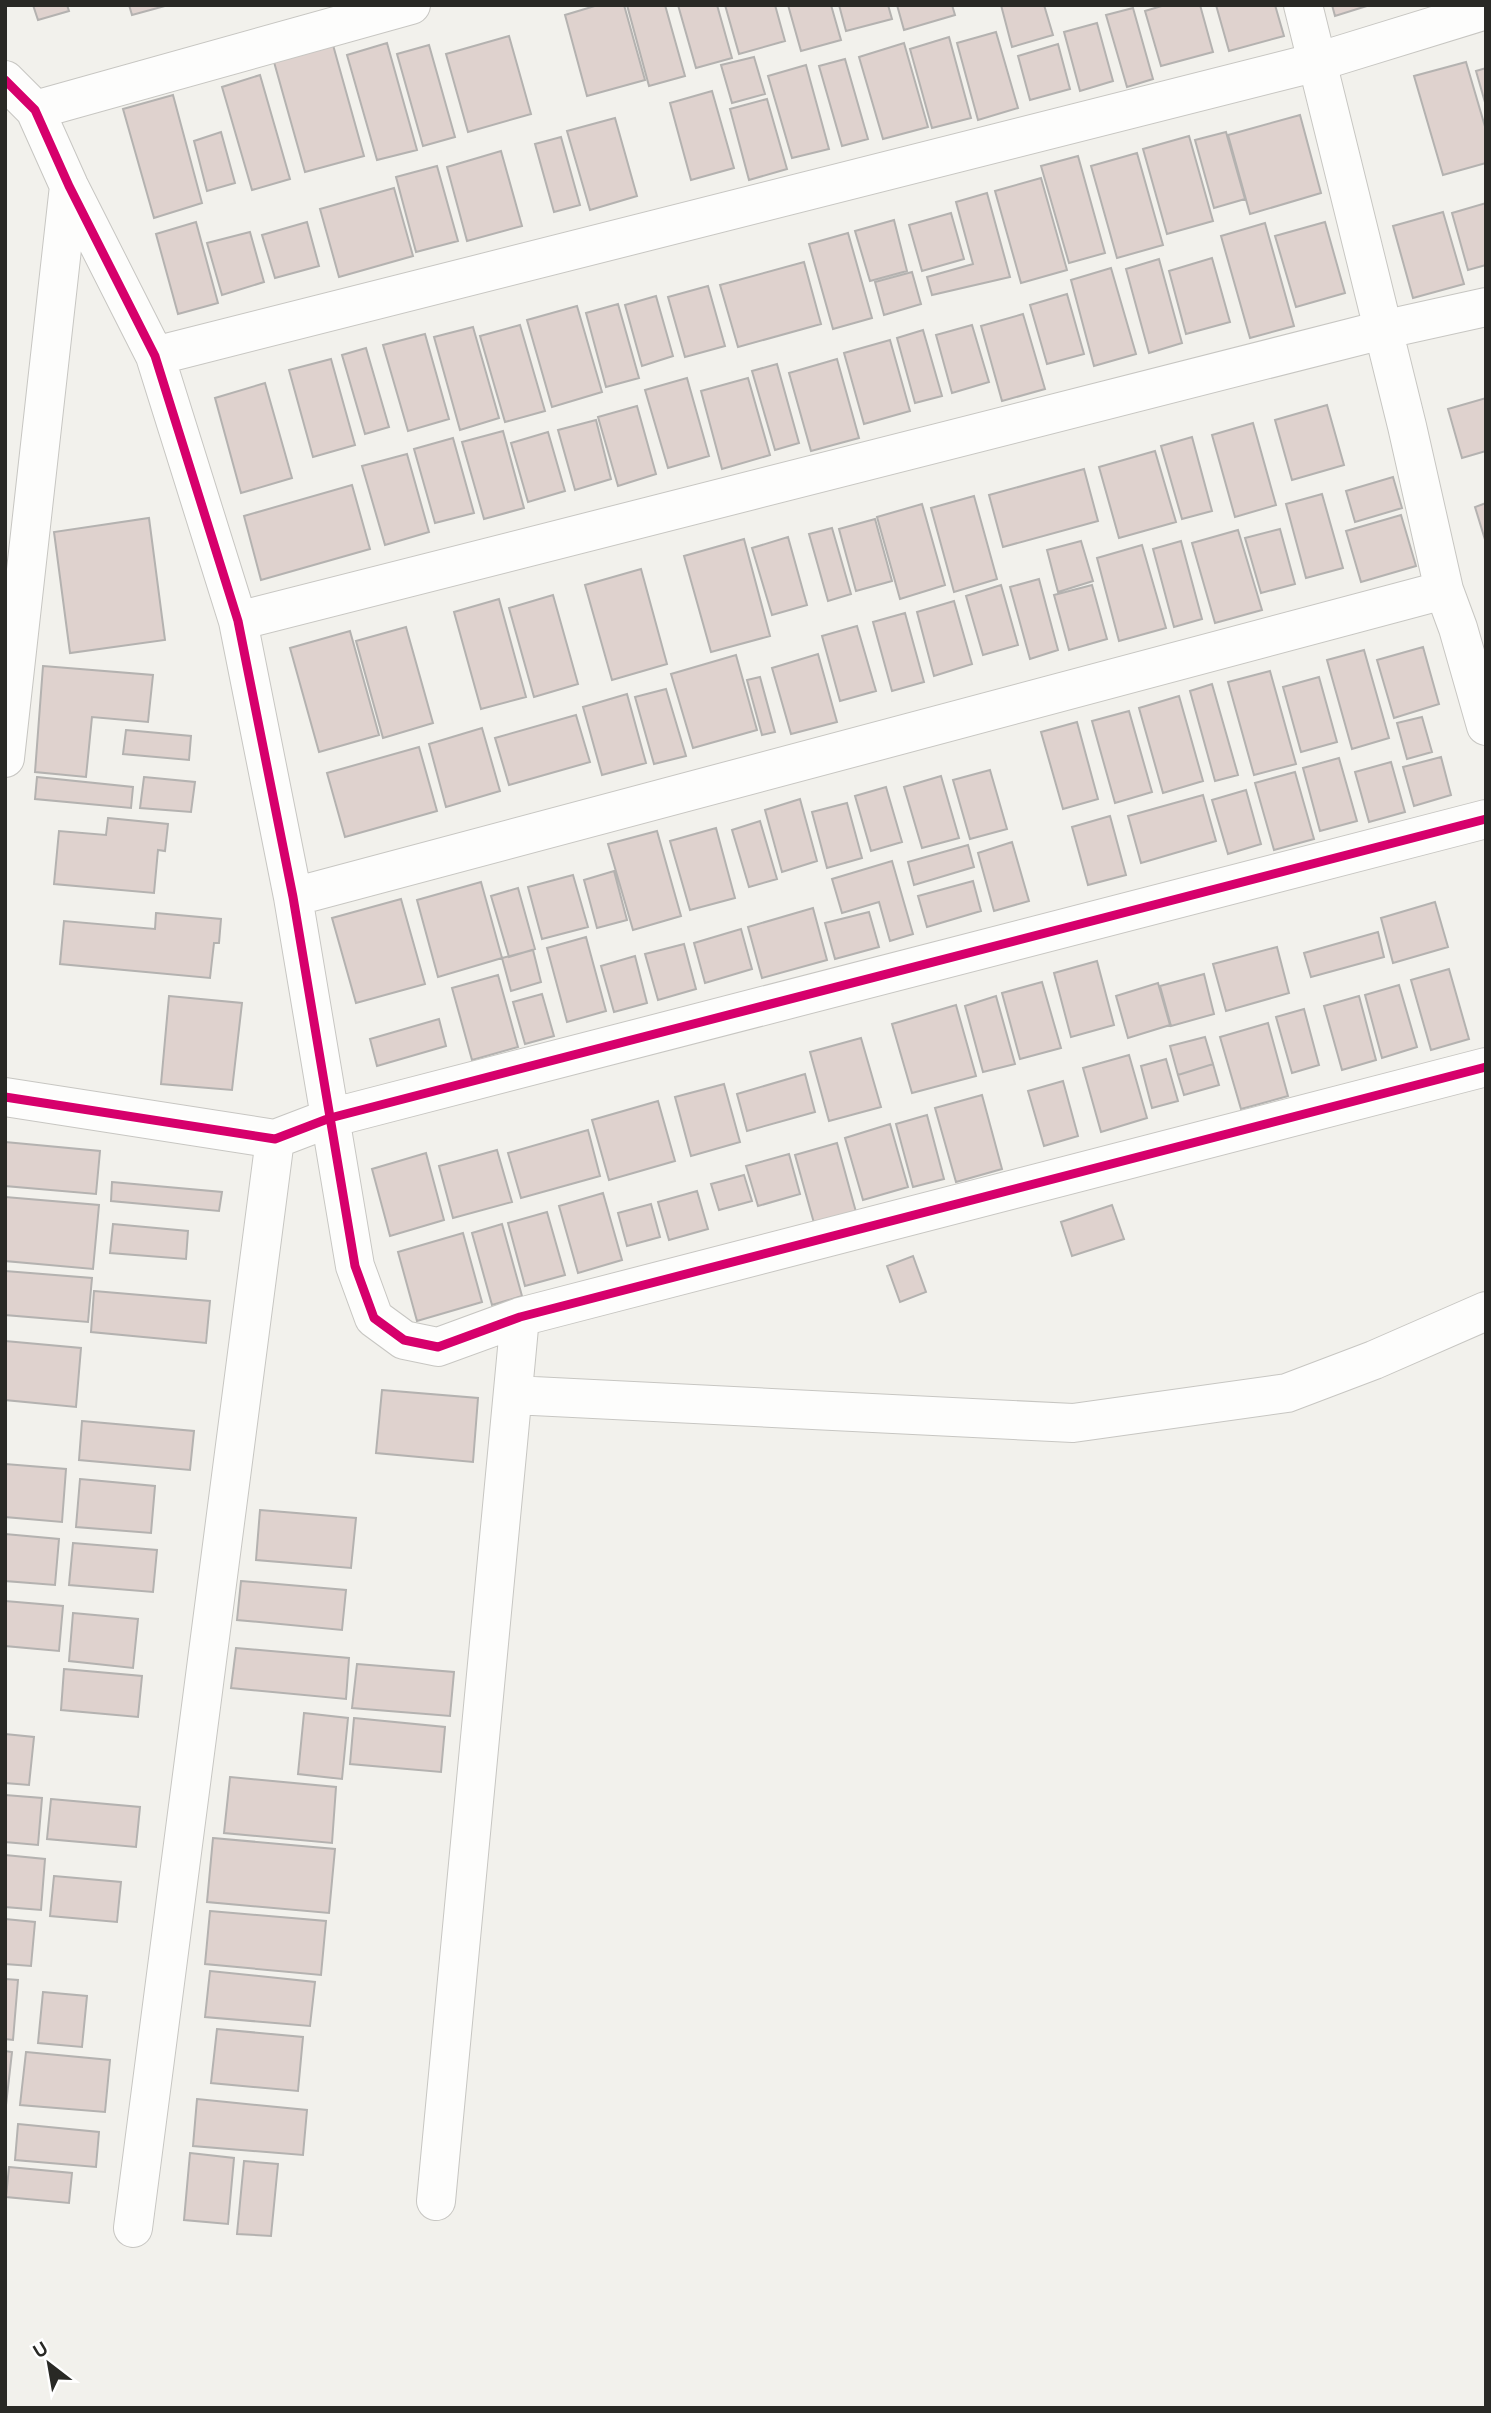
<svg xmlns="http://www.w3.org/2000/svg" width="1491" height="2413" viewBox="0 0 1491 2413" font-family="'DM Sans',sans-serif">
<rect width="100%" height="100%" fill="#f2f1ec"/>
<path fill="#dfd2ce" stroke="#b4b2b0" stroke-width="2" d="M33,5H67L69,11L38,20Z
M129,5H165V6L132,15Z
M598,5H624L645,80L587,96L565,15Z
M627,5H665L685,76L649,86Z
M678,5H717L732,58L696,68Z
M725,5H775L785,41L739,54Z
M788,5H831L841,40L801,51Z
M839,5H888L892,19L846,31Z
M897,5H952L955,15L904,30Z
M1001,5H1044L1053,35L1012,47Z
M1165,5H1200L1213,52L1161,66L1145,11Z
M1216,5H1275L1284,36L1229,51Z
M1332,5H1370L1335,16Z
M1133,8L1153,79L1127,87L1106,15Z
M1097,23L1113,81L1080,91L1064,32Z
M996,32L1018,108L978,120L957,43Z
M509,36L531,114L468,132L446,54Z
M949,37L971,118L932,128L910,49Z
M387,43L417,150L377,160L347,55Z
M904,43L928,127L883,139L859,57Z
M1058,44L1070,89L1030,100L1018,56Z
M333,45L364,156L305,172L274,62Z
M429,45L455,137L423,146L397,54Z
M754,57L765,94L732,103L721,65Z
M845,59L868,139L842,146L819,66Z
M1466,62L1486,130V163L1443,175L1414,76Z
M806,65L829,149L792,158L768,76Z
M1486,68V106L1476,71Z
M260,75L290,179L252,190L222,87Z
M712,91L734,168L691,180L670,103Z
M173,95L202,203L154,218L123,109Z
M767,99L787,169L749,180L730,109Z
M1300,115L1321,193L1250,214L1228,135Z
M615,118L637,196L590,210L567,131Z
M221,132L235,183L207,191L194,141Z
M1226,132L1245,199L1214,208L1195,140Z
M1189,136L1213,221L1167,234L1143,149Z
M561,137L580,205L554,212L535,144Z
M501,151L522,226L467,241L447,167Z
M1137,153L1163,245L1117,258L1091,166Z
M1078,156L1105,253L1069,263L1041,166Z
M437,166L458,241L416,252L396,177Z
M1041,178L1067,270L1021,283L995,191Z
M394,188L413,256L339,277L320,209Z
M987,193L1010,277L932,295L927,277L973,264L956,202Z
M1486,203V265L1468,270L1452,213Z
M1443,212L1464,284L1413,298L1393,226Z
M951,213L964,259L922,271L909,225Z
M894,220L907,271L870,281L855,231Z
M196,222L218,303L178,314L156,234Z
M307,222L319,266L275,278L262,235Z
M1325,222L1345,293L1296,307L1275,236Z
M1265,223L1294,326L1250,338L1221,236Z
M250,232L264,282L222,295L207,243Z
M848,233L872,318L833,329L809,244Z
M1212,258L1230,322L1186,334L1169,271Z
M1159,259L1182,343L1149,353L1126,269Z
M804,262L821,324L738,347L720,285Z
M1111,268L1136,354L1094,366L1071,280Z
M912,272L921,304L884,315L875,282Z
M708,286L725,346L685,357L668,297Z
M1067,294L1084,354L1047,364L1030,305Z
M656,296L673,356L642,366L625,305Z
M618,304L639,378L606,387L586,313Z
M577,306L602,392L552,407L527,320Z
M1023,314L1045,389L1002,401L981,326Z
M520,325L545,411L505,422L480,336Z
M972,325L989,382L952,393L936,335Z
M473,327L499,418L460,430L434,337Z
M923,330L942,396L915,403L897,338Z
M425,334L449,419L408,431L383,345Z
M890,340L910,411L864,424L844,353Z
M366,348L389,427L365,434L342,355Z
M331,359L355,445L313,457L289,370Z
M837,359L859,438L811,451L789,373Z
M777,364L799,443L775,450L752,371Z
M687,378L709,456L668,468L645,390Z
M748,378L770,455L722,469L701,391Z
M265,383L292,478L241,493L215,398Z
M1486,398V451L1462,458L1448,409Z
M1327,405L1344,465L1292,480L1275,420Z
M637,406L656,474L618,486L598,417Z
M596,420L611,479L575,490L558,430Z
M1253,423L1276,505L1235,517L1212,435Z
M503,431L524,508L484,519L462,442Z
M548,432L565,491L528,502L511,443Z
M1192,437L1212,511L1182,519L1161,446Z
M453,438L474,513L435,523L414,449Z
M1155,451L1176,522L1119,538L1099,467Z
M407,454L429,532L385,545L362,466Z
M1084,469L1098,521L1003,547L989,495Z
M1393,477L1402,508L1355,522L1346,491Z
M352,485L370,549L261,580L244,516Z
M1322,494L1343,568L1306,578L1286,504Z
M974,496L997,579L954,592L931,508Z
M1486,503V543L1475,507Z
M922,504L945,585L900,599L877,517Z
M1401,515L1416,566L1361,582L1346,531Z
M149,518L165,640L70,653L54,532Z
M875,519L892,581L856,591L839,529Z
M832,528L851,594L828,601L809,534Z
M1280,529L1295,584L1261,593L1245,538Z
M1238,530L1262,610L1215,623L1192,543Z
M788,537L807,605L772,615L752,548Z
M744,539L770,636L711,652L684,556Z
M1081,541L1093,581L1058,592L1047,550Z
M1181,541L1202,619L1174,627L1153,549Z
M1142,545L1166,628L1119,641L1097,558Z
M641,569L667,664L612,680L585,585Z
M1039,579L1058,650L1030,659L1010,587Z
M1001,585L1018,645L983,655L966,596Z
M1092,585L1107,639L1069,650L1054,595Z
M553,595L578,684L534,697L509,608Z
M499,599L526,697L481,709L454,612Z
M954,601L972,664L934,676L917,612Z
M905,613L924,682L892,691L873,622Z
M857,626L876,691L840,701L822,636Z
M406,627L433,723L383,738L356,641Z
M350,631L379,735L319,752L290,648Z
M1423,647L1439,704L1394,718L1377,660Z
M1364,650L1389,738L1352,749L1327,660Z
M818,654L837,722L791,734L772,668Z
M736,655L757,730L693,748L671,674Z
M43,666L153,675L148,722L92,717L86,777L35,772Z
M1270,671L1296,764L1254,775L1228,682Z
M760,677L775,732L762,735L747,680Z
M1319,677L1337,742L1301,752L1283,687Z
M1212,684L1238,775L1215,781L1190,691Z
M666,689L686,756L654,764L635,697Z
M627,694L646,763L602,775L583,707Z
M1179,696L1203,781L1163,793L1139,708Z
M1129,711L1152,792L1115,803L1092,721Z
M576,715L590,762L509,785L495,738Z
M1422,717L1432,752L1407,759L1397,723Z
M1077,722L1098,799L1063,809L1041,732Z
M482,728L500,791L446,807L429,744Z
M126,730L191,736L189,760L123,754Z
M419,747L437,811L345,837L327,773Z
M1441,757L1451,795L1414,806L1403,767Z
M1339,758L1357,821L1320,831L1303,768Z
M1391,762L1405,812L1369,822L1355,772Z
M990,770L1007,829L970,839L953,780Z
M1295,772L1314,839L1274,850L1255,783Z
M941,776L959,838L922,848L904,787Z
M37,777L133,787L131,808L35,799Z
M144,777L195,782L191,812L140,808Z
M886,787L902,842L871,851L855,796Z
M1246,790L1261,844L1228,854L1212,800Z
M1203,795L1216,841L1141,863L1128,816Z
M800,799L817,861L782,872L765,810Z
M847,803L862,858L827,868L812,812Z
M1110,816L1126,875L1088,885L1072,827Z
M108,818L168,824L165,851L158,850L154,893L54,884L59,831L106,835Z
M760,821L777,879L749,887L732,830Z
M716,828L735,898L690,910L670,841Z
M657,831L681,916L633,930L608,844Z
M1012,842L1029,901L994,911L978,853Z
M968,845L974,867L914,885L908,862Z
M892,861L913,934L890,941L879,902L842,913L832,879Z
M614,871L627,920L597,928L584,880Z
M573,875L588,927L542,939L528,887Z
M973,881L981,911L927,927L918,896Z
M481,882L502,958L438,977L417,900Z
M518,888L535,949L509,957L491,896Z
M401,899L425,984L356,1003L332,918Z
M1435,902L1448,947L1393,963L1381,918Z
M813,908L827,960L762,978L748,927Z
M869,912L879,947L835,959L825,923Z
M156,913L221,919L219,943H214L210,978L60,964L64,921L155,929Z
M741,929L752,969L705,983L694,943Z
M1378,932L1384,957L1311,977L1304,953Z
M586,937L606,1011L567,1022L547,948Z
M684,944L696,989L658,1000L645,954Z
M1277,947L1289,993L1226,1011L1213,964Z
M533,950L541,982L511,991L502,958Z
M635,956L647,1003L614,1012L601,966Z
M1097,961L1114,1025L1071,1037L1054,973Z
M1449,969L1469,1039L1431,1050L1411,980Z
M1204,974L1214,1014L1171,1026L1160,986Z
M498,975L518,1047L472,1060L452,988Z
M1042,982L1061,1048L1020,1059L1002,993Z
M1158,983L1170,1025L1128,1038L1116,996Z
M1399,985L1417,1047L1382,1058L1365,995Z
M542,994L554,1036L525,1044L513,1002Z
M169,996L242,1003L232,1090L161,1084Z
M996,996L1015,1064L983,1072L965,1006Z
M1359,996L1376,1060L1342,1070L1324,1006Z
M956,1005L976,1076L912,1093L892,1024Z
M1304,1009L1319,1065L1292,1073L1276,1017Z
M439,1019L446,1046L377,1066L370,1039Z
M1268,1023L1288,1096L1241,1109L1220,1037Z
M1205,1037L1213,1064L1178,1075L1170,1046Z
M861,1038L881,1107L829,1121L810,1052Z
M1129,1055L1147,1118L1101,1132L1083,1068Z
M1166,1059L1178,1101L1152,1108L1141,1066Z
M1213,1064L1219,1085L1184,1095L1178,1075Z
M805,1074L815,1112L747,1131L737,1094Z
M1063,1081L1078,1136L1044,1146L1028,1091Z
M724,1084L740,1142L691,1156L675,1097Z
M982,1095L1002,1169L956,1182L935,1108Z
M658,1101L675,1161L609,1180L592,1120Z
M927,1115L944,1179L913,1187L896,1124Z
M890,1124L908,1187L863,1200L845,1138Z
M588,1130L600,1176L521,1198L508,1153Z
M5,1142L100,1151L96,1194L5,1186Z
M837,1143L856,1212L814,1223L795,1155Z
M497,1150L512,1202L453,1218L439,1166Z
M426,1153L444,1220L390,1236L372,1169Z
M789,1154L800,1194L758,1206L746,1166Z
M744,1175L752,1201L719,1210L711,1184Z
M112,1182L222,1192L219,1211L111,1201Z
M697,1191L708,1229L669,1240L658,1202Z
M603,1193L622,1260L578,1273L559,1206Z
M5,1197L99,1205L93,1269L5,1261Z
M651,1204L660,1237L627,1246L618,1213Z
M1112,1205L1124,1239L1072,1256L1061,1222Z
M547,1212L565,1275L525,1286L508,1223Z
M113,1224L188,1231L186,1259L110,1253Z
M502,1224L522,1296L492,1305L472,1233Z
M463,1233L482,1302L417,1321L398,1252Z
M913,1256L926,1292L900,1302L887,1266Z
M5,1271L92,1278L88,1322L5,1315Z
M94,1291L210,1301L206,1343L91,1332Z
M5,1341L81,1348L76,1407L5,1400Z
M382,1390L478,1398L473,1462L376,1453Z
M82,1421L194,1431L190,1470L79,1460Z
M5,1464L66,1469L62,1522L5,1517Z
M80,1479L155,1486L151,1533L76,1527Z
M260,1510L356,1518L351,1568L256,1560Z
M5,1534L59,1539L55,1585L5,1581Z
M73,1543L157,1550L153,1592L69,1585Z
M241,1581L346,1590L342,1630L237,1620Z
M5,1601L63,1606L59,1651L5,1646Z
M73,1613L138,1619L133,1668L69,1661Z
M236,1648L349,1658L346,1699L231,1688Z
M357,1664L454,1672L450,1716L352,1708Z
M64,1669L142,1676L138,1717L61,1710Z
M304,1713L348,1718L342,1779L298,1774Z
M354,1718L445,1727L441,1772L350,1764Z
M5,1734L34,1737L29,1785L5,1783Z
M230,1777L336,1787L332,1843L224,1833Z
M5,1795L42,1798L38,1845L5,1842Z
M51,1799L140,1807L136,1847L47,1839Z
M213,1838L335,1849L329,1913L207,1902Z
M5,1855L45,1859L41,1910L5,1907Z
M54,1876L121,1882L117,1922L50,1916Z
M210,1911L326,1921L321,1975L205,1964Z
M5,1919L35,1922L31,1966L5,1964Z
M210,1971L315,1982L310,2026L205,2017Z
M5,1979L18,1980L13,2040L5,2039Z
M43,1992L87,1996L82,2047L38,2043Z
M217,2029L303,2037L298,2091L211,2083Z
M5,2051L12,2052L6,2105H5Z
M26,2052L110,2060L105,2112L20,2105Z
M197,2099L307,2110L303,2155L193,2146Z
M18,2124L99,2132L96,2167L15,2160Z
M190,2153L234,2158L228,2224L184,2220Z
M244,2161L278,2164L271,2236L237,2234Z
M9,2167L72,2173L69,2203L6,2197Z"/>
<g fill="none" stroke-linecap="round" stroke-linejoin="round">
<g stroke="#c7c6c2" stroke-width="40">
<path id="minor" d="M1303,5L1407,426L1444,590L1458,628L1486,726
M5,80L35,110L69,186L155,356L238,621L293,897L355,1266L374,1318L404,1340L438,1347L520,1317L1486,1067
M35,110L411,5
M155,356L1317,62L1486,10
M238,621L1382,330L1486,307
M5,758L69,186
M293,897L1444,590
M5,1097L275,1139L330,1118L1486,819
M513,1395L1073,1423L1287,1393L1374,1360L1486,1311
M436,2201L520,1317
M133,2228L275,1139"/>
</g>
<use href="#minor" stroke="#fdfdfc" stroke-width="38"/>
<g stroke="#fff" stroke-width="13">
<path id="cycleway" d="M5,80L35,110L69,186L155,356L238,621L293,897L355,1266L374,1318L404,1340L438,1347L520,1317L1486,1067
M5,1097L275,1139L330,1118L1486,819"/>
</g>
<use href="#cycleway" stroke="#d6006c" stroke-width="9"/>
</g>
<rect width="1491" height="2413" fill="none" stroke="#292925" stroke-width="14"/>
<g transform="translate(49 2364) rotate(329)" stroke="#ffffff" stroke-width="5" paint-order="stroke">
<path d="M0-5L12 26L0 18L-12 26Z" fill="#292925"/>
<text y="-10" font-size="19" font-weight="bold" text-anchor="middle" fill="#292925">U</text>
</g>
</svg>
